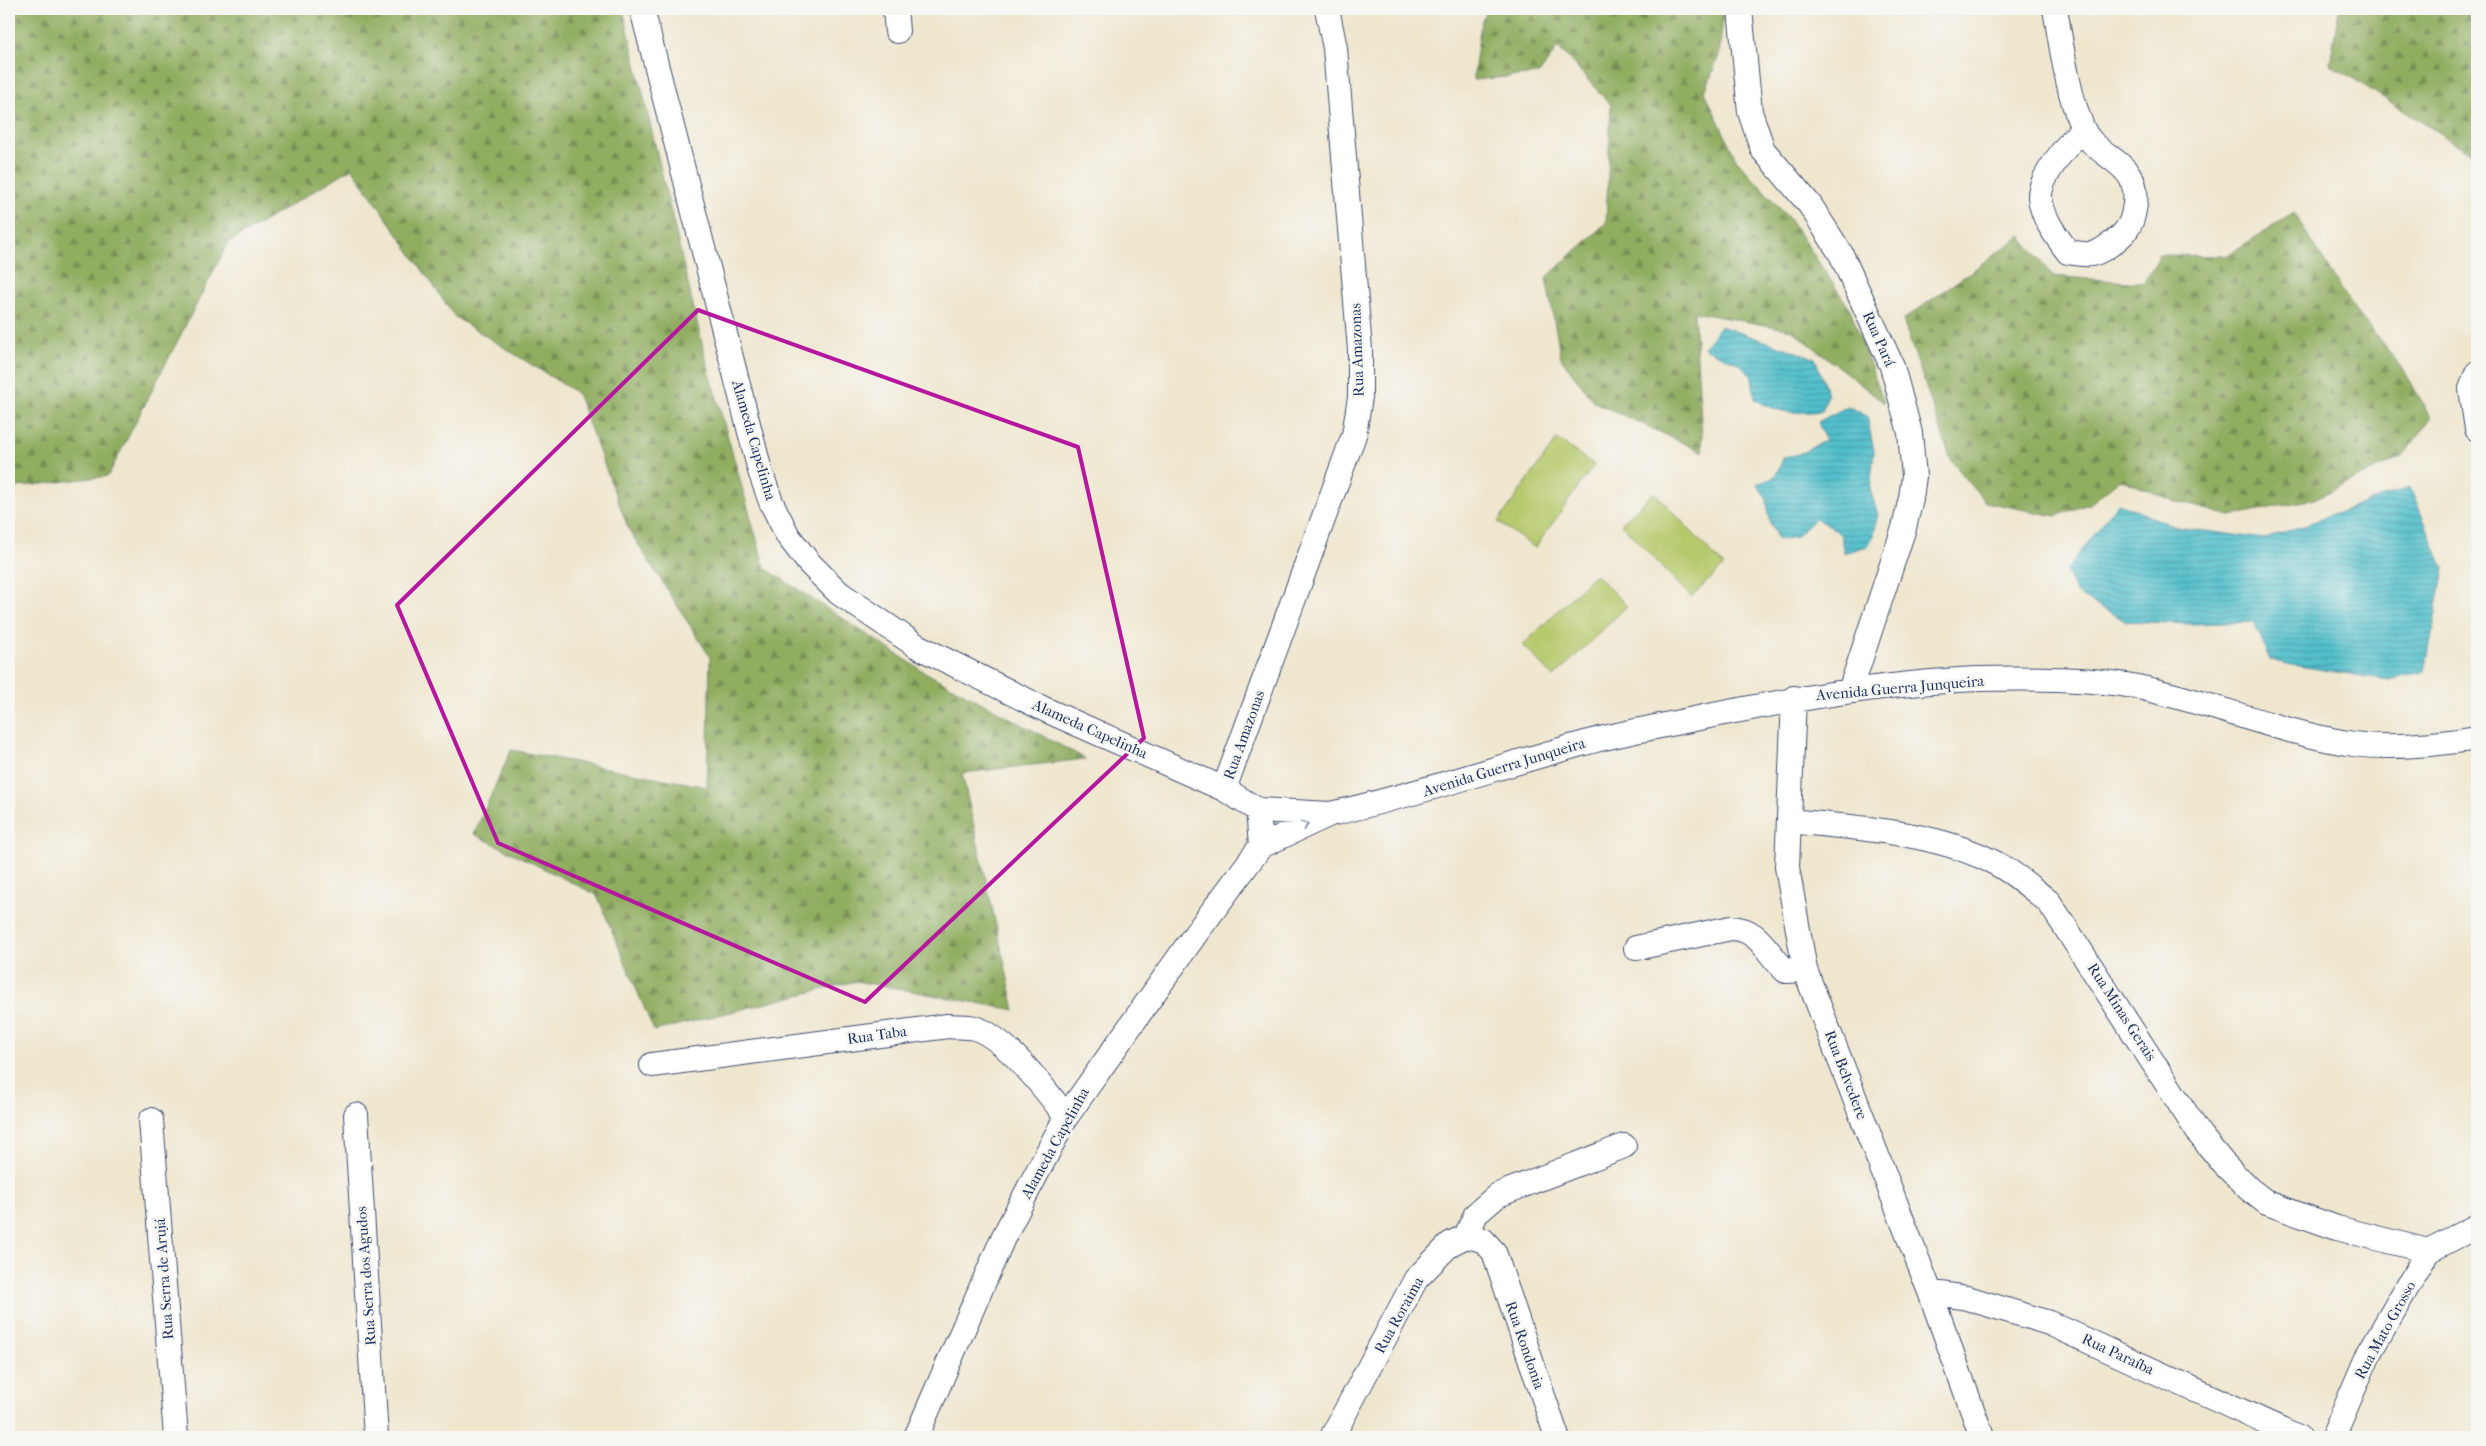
<svg xmlns="http://www.w3.org/2000/svg" width="2486" height="1446" viewBox="0 0 2486 1446" font-family="'IM FELL French Canon',serif">
<defs>
<pattern id="forest-firs" width="22" height="20" patternUnits="userSpaceOnUse" patternTransform="scale(1.25)"><rect width="22" height="20" fill="#90ad60"/><path d="M5 1l3.5 6h-7zM16 11l3.5 6h-7z" fill="#758d52"/></pattern>
<pattern id="water-rules" width="6" height="5" patternUnits="userSpaceOnUse" patternTransform="scale(1.25)"><rect width="6" height="5" fill="#52bfcb"/><path d="M0 2.5h6" fill="none" stroke="#439ca8"/></pattern>
</defs>
<rect width="100%" height="100%" fill="#f6f6f2"/>
<filter id="ink" filterUnits="userSpaceOnUse"><feTurbulence type="fractalNoise" baseFrequency=".02" numOctaves="2"/><feDisplacementMap in="SourceGraphic" scale="10" xChannelSelector="R" yChannelSelector="G"/><feConvolveMatrix kernelMatrix="1 2 1 2 8 2 1 2 1" color-interpolation-filters="sRGB"/></filter>
<filter id="wash" filterUnits="userSpaceOnUse"><feTurbulence type="fractalNoise" baseFrequency=".0096" numOctaves="4" result="noise"/><feDisplacementMap in="SourceGraphic" scale="20" xChannelSelector="R" yChannelSelector="G"/><feGaussianBlur stdDeviation="1.12" result="paint"/><feColorMatrix in="noise" values="0 0 0 0 0 0 0 0 0 0 0 0 0 0 0 0 0 1.4 0 .05"/><feComposite in="paint" operator="in"/></filter>
<g filter="url(#wash)">
<rect width="100%" height="100%" fill="#efe6ce"/>
<path fill="url(#forest-firs)" stroke="#566e5f" d="M9,9H623L705,356L765,568L923,671L1086,759L962,773L1015,1010L856,981L654,1031L597,895L474,834L511,750L707,787L710,657L629,530L577,393L455,317L352,168L228,243L108,476L9,488Z
M1488,9H1724L1719,55L1705,92L1736,159L1791,221L1850,309L1884,403L1792,330L1694,312L1703,452L1594,402L1561,358L1546,278L1606,223L1611,105L1558,47L1539,74L1473,80L1481,22Z
M2339,9H2477V157L2330,64Z
M2294,213L2352,306L2404,370L2431,418L2403,456L2314,499L2230,516L2172,500L2120,479L2091,503L2056,516L1985,502L1951,460L1903,320L2021,236L2052,276L2143,283L2160,255L2226,256Z"/>
<path fill="#b6c96c" stroke="#687c65" d="M1557,439L1594,465L1535,548L1498,522Z
M1654,492L1724,566L1691,597L1621,524Z
M1595,574L1627,606L1554,677L1523,645Z"/>
<path fill="url(#water-rules)" stroke="#367794" d="M1720,326L1815,358L1828,394L1822,411C1795,414 1779,414 1755,399L1752,377L1740,364L1704,348Z
M1848,406L1867,416L1874,451L1870,489L1878,515L1874,534L1868,546L1844,553L1841,535L1829,525L1815,519L1796,537L1778,540L1771,525L1766,498L1757,484L1775,477L1784,457L1800,454L1825,440L1818,422Z
M2410,487L2444,569L2425,671L2389,680L2292,665L2270,660L2254,622L2191,624L2125,621L2076,593L2066,571L2118,503L2176,527L2265,539Z"/>
</g>
<g filter="url(#ink)">
<g fill="none" stroke-linecap="round" stroke-linejoin="round">
<g stroke="#3b4a6f" stroke-width="26">
<path id="minor" d="M642,9L760,471L771,502L788,536L809,563L839,593L917,646L1046,710L1224,789L1258,810L1261,846L1197,932L1066,1117L1003,1238L916,1437
M895,9L897,31
M1740,9L1750,112L1763,150L1810,205L1841,254L1892,366L1910,433L1914,476L1911,498L1904,528L1850,691
M2055,9C2062,48 2067,90 2082,127C2094,159 2141,160 2135,204C2133,217 2132,224 2123,234C2116,241 2100,253 2091,254C2084,255 2075,253 2068,252C2056,236 2042,218 2040,197C2039,177 2069,143 2082,129
M2477,373L2471,389L2477,429
M1794,698L1787,867L1805,970L1930,1292L1982,1437
M1224,789L1354,435L1360,397V350L1335,48L1327,9
M1258,810L1330,814L1261,846
M1330,814C1416,795 1500,766 1585,743C1620,733 1658,727 1694,719C1788,700 1883,683 1979,679C2024,678 2089,678 2132,686C2207,700 2278,733 2354,744C2392,749 2440,744 2477,738
M1790,821C1857,828 1928,831 1989,860C2011,870 2030,887 2049,902L2200,1135L2223,1163L2249,1189L2267,1203L2337,1228L2428,1251
M1636,948L1731,928C1760,929 1766,953 1786,971L1805,970
M652,1065L948,1026C957,1027 967,1026 975,1028C1006,1038 1047,1091 1066,1117
M356,1115L376,1437
M151,1120L176,1437
M1466,1236L1476,1214L1498,1195L1624,1146
M2428,1251L2477,1226
M1930,1292L1967,1298L2049,1323L2298,1437
M1332,1437L1416,1279L1450,1244L1466,1236L1483,1240L1494,1252L1557,1437
M2333,1437L2369,1353L2428,1251"/>
</g>
<use href="#minor" stroke="#fff" stroke-width="24"/>
</g>
<defs><path id="oneway-chevron" d="M-2-3.5L2.5 0L-2 3.5" fill="none" stroke-width="1.6" stroke-linecap="round" stroke-linejoin="round" transform="scale(1.25)"/></defs>
<use stroke="#8d97ae" href="#oneway-chevron" transform="translate(1305 825) rotate(-25)"/>
</g>
<path fill="none" stroke="#b5179e" stroke-width="4" stroke-linejoin="round" d="M698,310L1078,447L1144,738L865,1002L498,843L397,605Z"/>
<g text-anchor="middle" stroke-width="5" stroke-linejoin="round" paint-order="stroke">
<g font-size="15" fill="#1b2f5e" stroke="#f6f6f2">
<text transform="translate(1879 339) rotate(66)" y="5">Rua Pará</text>
<text transform="translate(1357 350) rotate(-92)" y="5">Rua Amazonas</text>
<text transform="translate(754 440) rotate(74)" y="5">Alameda Capelinha</text>
<text transform="translate(1900 688) rotate(-5)" y="5">Avenida Guerra Junqueira</text>
<text transform="translate(1090 729) rotate(24)" y="5">Alameda Capelinha</text>
<text transform="translate(1244 735) rotate(-70)" y="5">Rua Amazonas</text>
<text transform="translate(1504 767) rotate(-17)" y="5">Avenida Guerra Junqueira</text>
<text transform="translate(2122 1012) rotate(57)" y="5">Rua Minas Gerais</text>
<text transform="translate(877 1035) rotate(-8)" y="5">Rua Taba</text>
<text transform="translate(1846 1075) rotate(69)" y="5">Rua Belvedere</text>
<text transform="translate(1055 1143) rotate(-61)" y="5">Alameda Capelinha</text>
<text transform="translate(366 1276) rotate(-94)" y="5">Rua Serra dos Agudos</text>
<text transform="translate(164 1279) rotate(-94)" y="5">Rua Serra de Arujá</text>
<text transform="translate(1399 1315) rotate(-61)" y="5">Rua Roraima</text>
<text transform="translate(2385 1330) rotate(-61)" y="5">Rua Mato Grosso</text>
<text transform="translate(1525 1345) rotate(71)" y="5">Rua Rondonia</text>
<text transform="translate(2118 1354) rotate(25)" y="5">Rua Paraíba</text>
</g>
</g>
<rect width="2486" height="1446" fill="none" stroke="#f6f6f2" stroke-width="30"/>
</svg>
